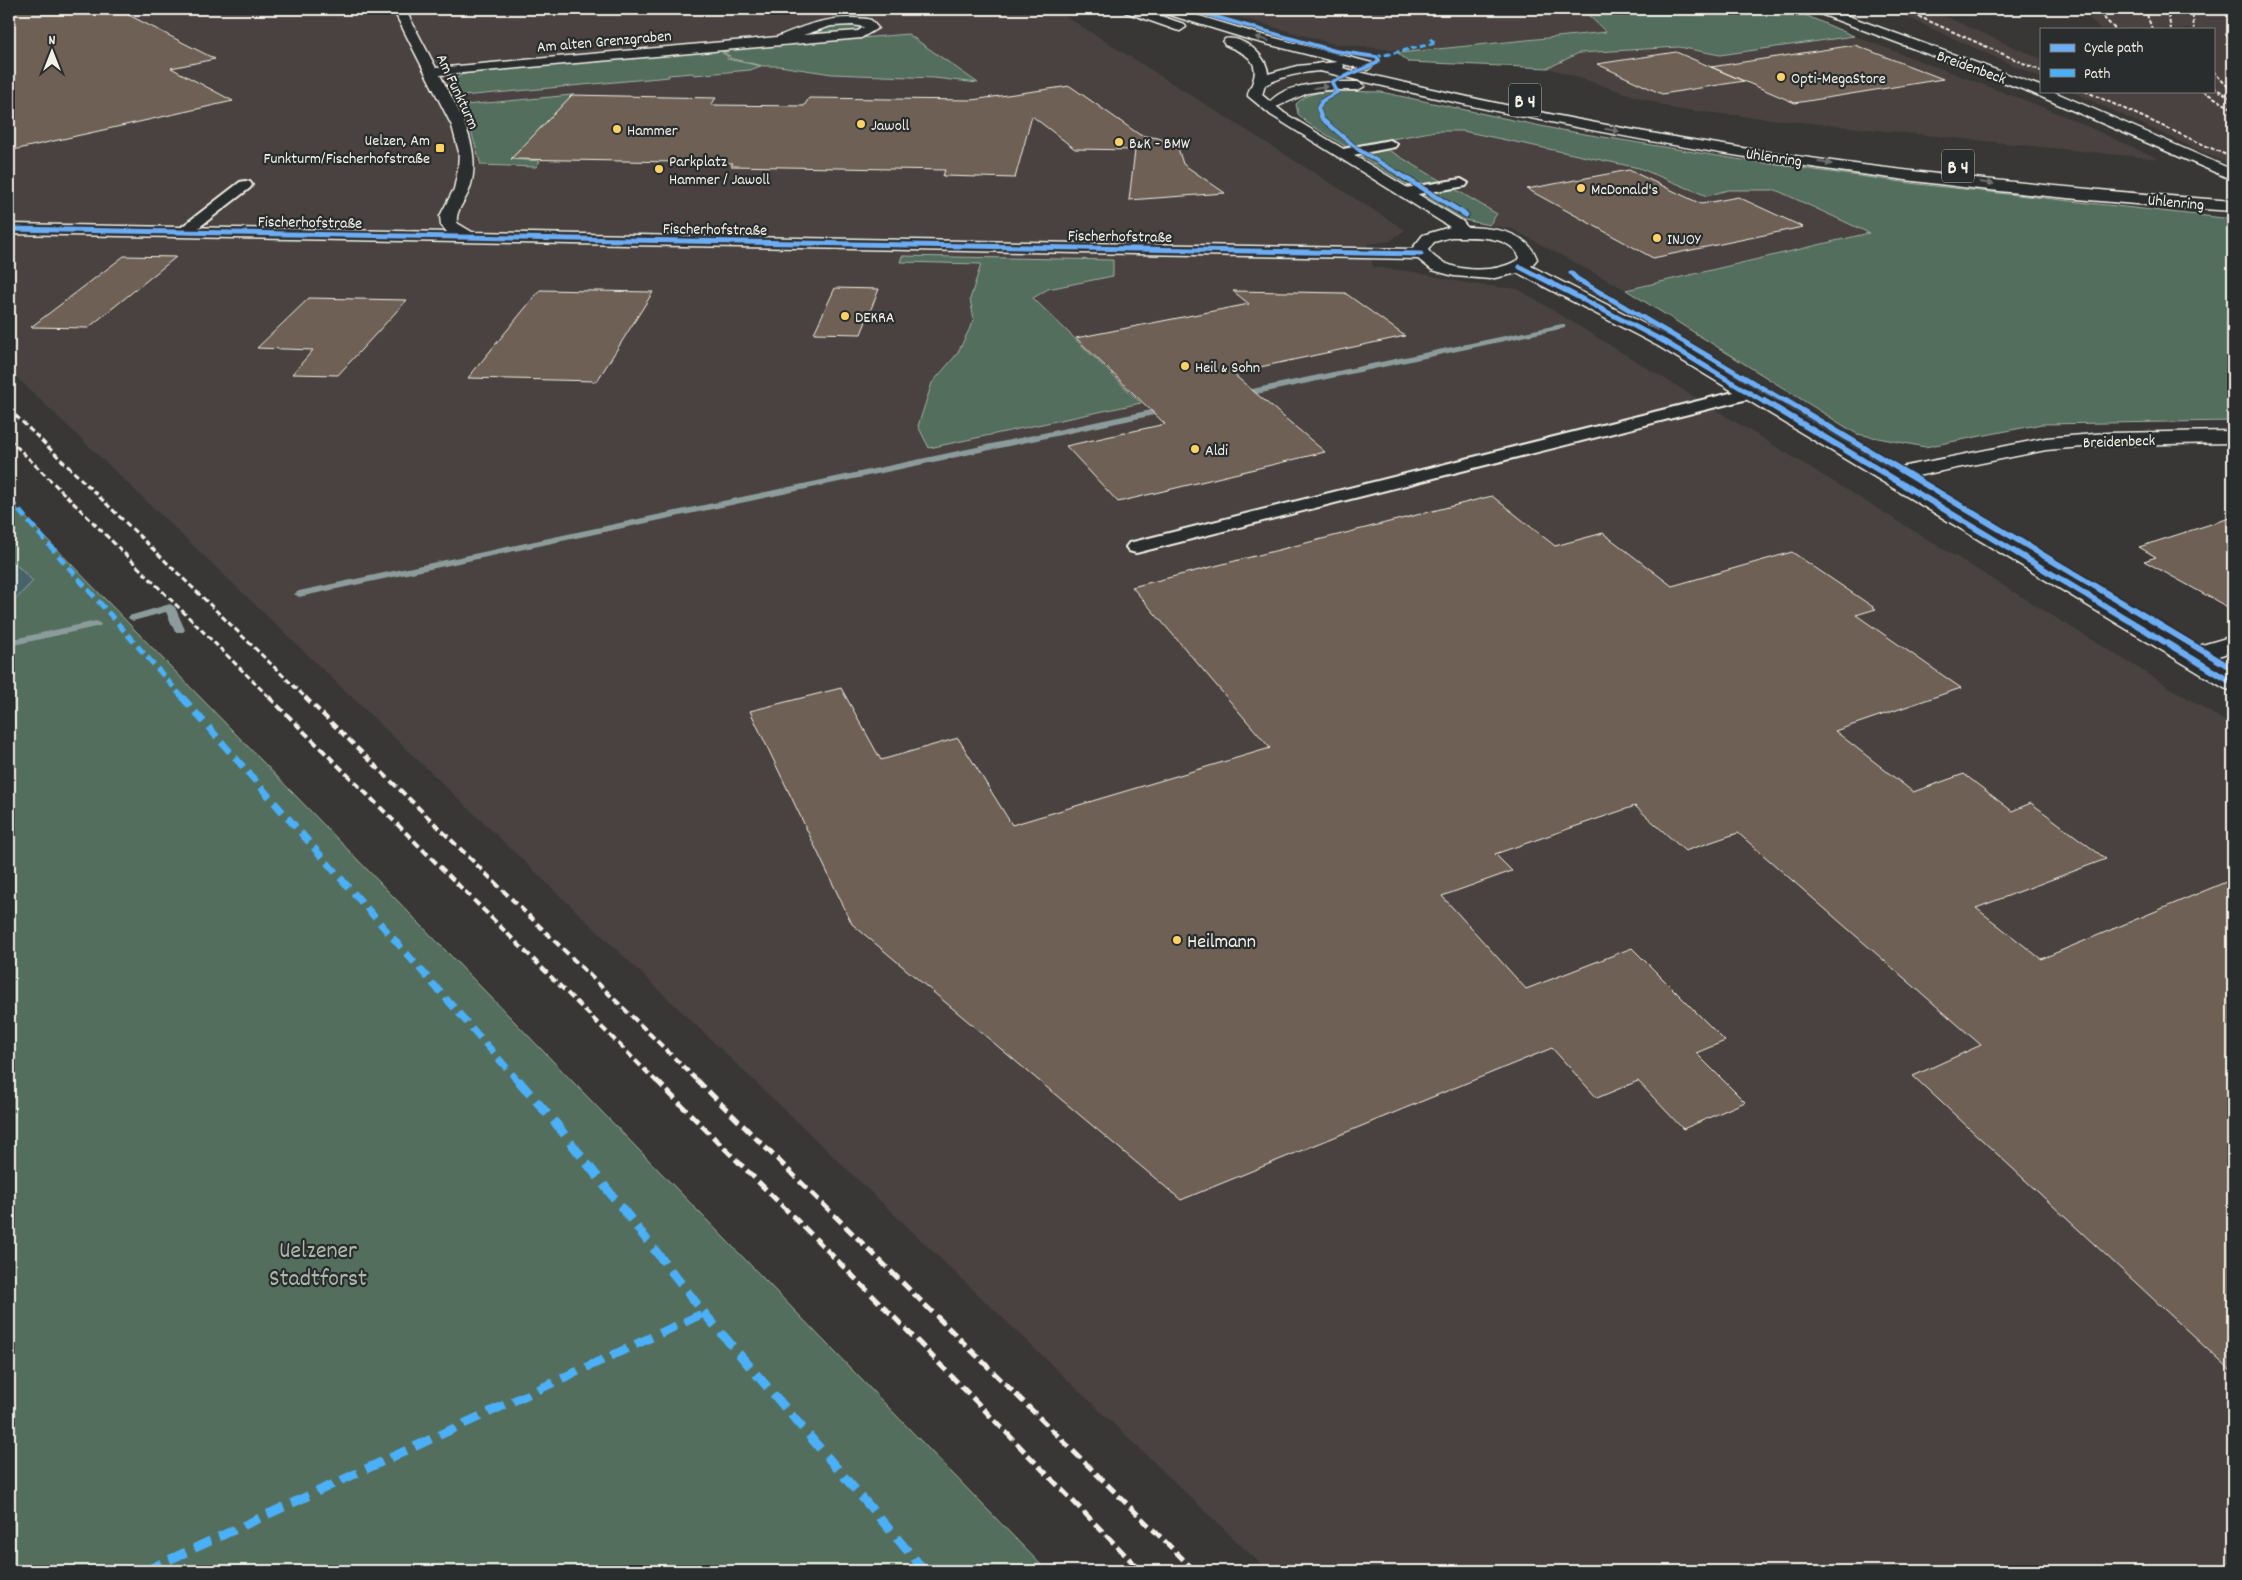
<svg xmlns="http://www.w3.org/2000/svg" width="2242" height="1580" viewBox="0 0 2242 1580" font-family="Dekko,sans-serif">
<rect width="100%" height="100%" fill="#383736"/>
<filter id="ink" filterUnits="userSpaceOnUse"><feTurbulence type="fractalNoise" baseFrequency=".02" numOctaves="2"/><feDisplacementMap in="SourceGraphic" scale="10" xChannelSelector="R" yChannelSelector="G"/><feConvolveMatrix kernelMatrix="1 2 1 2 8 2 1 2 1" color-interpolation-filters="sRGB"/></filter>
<g filter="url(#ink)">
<path fill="#48433f" d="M9,9H1054L1405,230L1390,241L1367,244L1373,267L1414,272L1471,284L1518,289L2233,726V1571H1268L9,370Z
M1210,9H1582L1606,32L1410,52L1331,43Z
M1889,9H1928L2041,59V78Z
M2080,9H2110L2118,18V9H2233V166L2070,91H2213V29H2100Z
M1854,36L2053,111L2159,159L1675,109L1548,68L1579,53L1679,47L1720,55Z
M1436,131H1463L1639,168L1707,196L1728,190H1776L1870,233L1626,290L1512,229L1489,225L1497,215L1375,142Z"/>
<path fill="#536e5d" stroke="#a4b0a2" d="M1582,9H1791L1854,36L1720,55L1679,47L1579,53L1548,68L1408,62L1398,53L1606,32Z
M846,23L863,26L856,31L818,34L813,31L823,26Z
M908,34L978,83L934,78L832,74L779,66H763L729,58L730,56L724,53L733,49Z
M729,49L722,53L728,56L727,59L761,66L750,70L694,75L693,73L668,75L669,77L463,96L459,95L450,83L461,75L477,71Z
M1334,91L1381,92L1555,129L1742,160L1917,184L2233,219V421L2042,424L1925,447L1857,434L1626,290L1869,233L1776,190H1728L1707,196L1639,168L1463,131H1436L1375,142L1497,214L1489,225L1464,220L1306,122L1298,114L1296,104C1307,93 1319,92 1334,91Z
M572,95L511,159L540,161L536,167L481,165L464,107L465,105Z
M902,256L1113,260V276L1048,289L1033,298L1141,403L929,448L918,426L932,383L957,354L974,320L970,299L981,264L900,262Z
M9,500L1047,1571H9V606L33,581L11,560L9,561Z"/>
<path fill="#47646a" stroke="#8c9c9c" d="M11,560L33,581L9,606V561Z"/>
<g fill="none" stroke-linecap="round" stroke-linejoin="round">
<path fill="#8c9c9c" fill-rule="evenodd" d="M1562,324H1565V328L1238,398L1234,395L1238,392Z
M1170,406L1173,407V411L299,597L294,594L299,591Z
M170,604L175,607L185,630L183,632H175L166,612L133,621L128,618L129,616Z
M96,621L101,624L100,626L9,646V640Z"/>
</g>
<path fill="#6e6054" stroke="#f4f1e8" d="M9,9H117L215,59L171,68L233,101L9,151Z
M1855,45L1943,79L1795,103L1711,67Z
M1676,52L1744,81L1662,94L1597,64Z
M1070,86L1140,135L1158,138L1177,145L1183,164L1225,193L1129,200L1135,150L1075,149L1032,116L1015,178L943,176L945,170L731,166L733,163L511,159L572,95L716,98L711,105L804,106L809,98L972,100Z
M1629,170L1701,204L1738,197L1803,227L1653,258L1527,189Z
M124,256L176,257L88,328L31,327Z
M835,288L879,289L861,334L814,333Z
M540,290L653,292L597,381L468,378Z
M1233,291L1345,293L1405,336L1232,373L1325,452L1118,502L1066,446L1165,424L1076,338L1249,304Z
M309,298L407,300L338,375L292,374L313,350L257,348Z
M1492,496L1555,546L1603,533L1672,586L1792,552L1876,609L1856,615L1961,688L1835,731L1913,792L1964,774L2012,811L2031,803L2106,859L1976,908L2041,959L2233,879V1373L1913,1076L1981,1045L1738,833L1685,851L1635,806L1495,854L1512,871L1442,896L1526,989L1632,948L1725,1041L1696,1053L1745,1102L1683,1129L1638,1081L1597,1098L1552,1048L1181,1200L852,924L750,711L841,688L881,760L958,738L1012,825L1270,748L1132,587Z
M2233,517V610L2144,561L2156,557L2139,547Z"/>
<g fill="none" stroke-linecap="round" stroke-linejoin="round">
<g stroke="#f4f1e8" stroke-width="4">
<path id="service" d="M1390,140L1397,144L1395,147L1343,157L1336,153L1343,149Z
M1461,179L1468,183L1466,186L1406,196L1399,192L1406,188Z
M245,181L250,182L252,185L250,188L189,235H179L177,232L179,229L240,182Z
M1750,388L1756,389L1759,393L1756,397L1136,553L1129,551L1126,547L1129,543Z"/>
</g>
<g stroke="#f4f1e8" stroke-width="3">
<path id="minor" d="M393,9H405L436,68L777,37C807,24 833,15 867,19L871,20L878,28L861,38L440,75C458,110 483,147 470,188C466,201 455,210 457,223L472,232L1412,249L1423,235L1450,227L1271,115L1269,112L1271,109L1276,108L1462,221L1467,227C1494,228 1527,231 1537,259L1531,266L1672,338L1891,469L2046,438L2107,433L2233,431V443L2107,445L2046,450L1907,478L2192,648L2233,636V651L2210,659L2233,672V691L2224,688L1658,346L1518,273L1490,279L1454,276L1432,270L1418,259L9,234V224L447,232L441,225L440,216L454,189L458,170L459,152L452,126ZM853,25L864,27L858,31L803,35L831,26ZM1451,237C1472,237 1511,234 1520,258C1499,275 1445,274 1428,250L1434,242Z
M1813,9H1829L2040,86L2041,91H2052L2233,170V180L2030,92L1815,12Z"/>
</g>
<g stroke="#f4f1e8" stroke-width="3">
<path id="primary" d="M1123,9H1140L1184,24L1186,27L1180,31L1176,30L1125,12Z
M1158,9H1176L1259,34L1372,63L1373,66L1367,70L1343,64L1344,66L1343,69L1338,70C1312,71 1288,73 1265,85L1262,95L1283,112L1276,116L1271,115L1248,96C1248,90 1252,86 1253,81C1261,58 1241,52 1225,45L1223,42L1225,39C1242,35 1268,56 1268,74L1297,66L1337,62L1251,40L1160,12Z"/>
</g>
<g stroke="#f4f1e8" stroke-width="3">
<path id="trunk" d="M1321,63C1456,96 1592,125 1730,146C1897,173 2065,188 2233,201V211C1924,192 1617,144 1316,70L1314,67L1316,64Z
M1337,82H1358L1365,86L1358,90H1326L1308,93L1276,107L1269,103C1283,85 1316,83 1337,82Z"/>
</g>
<use href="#service" fill="#2a2d2e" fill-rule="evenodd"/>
<use href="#minor" fill="#2a2d2e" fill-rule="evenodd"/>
<use href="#primary" fill="#2a2d2e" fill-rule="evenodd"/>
<use href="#trunk" fill="#2a2d2e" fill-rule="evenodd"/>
<path stroke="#f4f1e8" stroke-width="2" stroke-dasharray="4 2" stroke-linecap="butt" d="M1902,9L2041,71
M2095,9L2115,29
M2145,9L2152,29
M2167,9L2171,29
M2192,9L2194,29
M2226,33L2233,54
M2213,71L2233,92
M2213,87L2233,99
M2085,91L2233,158
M2203,91L2233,109"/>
<path stroke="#f4f1e8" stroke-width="3" stroke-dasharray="6 3" stroke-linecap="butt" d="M9,409L306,698
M9,439L270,698"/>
<path stroke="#f4f1e8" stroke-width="4" stroke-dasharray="8 4" stroke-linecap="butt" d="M269,697L657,1082
M305,697L699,1082"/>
<path stroke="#f4f1e8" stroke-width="5" stroke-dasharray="11 5" stroke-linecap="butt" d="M656,1080L893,1316L1141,1571
M697,1080L1195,1571"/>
<path stroke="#4cb0f7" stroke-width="3" stroke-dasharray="6 3" stroke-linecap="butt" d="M1376,57L1436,43L1430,39"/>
<path stroke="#4cb0f7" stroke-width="5" stroke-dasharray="10 5" stroke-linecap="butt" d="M9,499L183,698"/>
<path stroke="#4cb0f7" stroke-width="7" stroke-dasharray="13 7" stroke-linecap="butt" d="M182,697L519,1082"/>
<path stroke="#4cb0f7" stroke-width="9" stroke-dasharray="18 9" stroke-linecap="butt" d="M518,1080L557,1125L704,1313L925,1571
M145,1571L704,1313"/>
<g stroke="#2a2d2e" stroke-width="5">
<path id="cycleway-far2" d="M1188,9L1335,51L1376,57L1379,60L1377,63L1332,82L1337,92L1322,101L1318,108L1322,119L1359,150L1401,175"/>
</g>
<g stroke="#2a2d2e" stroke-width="7">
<path id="cycleway-far1" d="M1399,174L1466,215
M9,229L1421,254
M1520,267L1665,342L1766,403
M1571,273L1577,279L1788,403"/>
</g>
<g stroke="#2a2d2e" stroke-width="9">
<path id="cycleway" d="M1764,401L2233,683
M1786,401L2233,669"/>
</g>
<use href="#cycleway-far2" stroke="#6dadf4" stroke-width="4"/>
<use href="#cycleway-far1" stroke="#6dadf4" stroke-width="5"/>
<use href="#cycleway" stroke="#6dadf4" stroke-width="6"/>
</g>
<defs><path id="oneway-solid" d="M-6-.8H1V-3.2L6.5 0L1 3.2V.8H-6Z" transform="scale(1.25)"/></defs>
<g fill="#71726f">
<use href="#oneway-solid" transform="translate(1262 39) rotate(-164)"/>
<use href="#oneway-solid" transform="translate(1321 87) rotate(-7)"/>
<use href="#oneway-solid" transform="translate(1612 130) rotate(10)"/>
<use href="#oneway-solid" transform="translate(1825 163) rotate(8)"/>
<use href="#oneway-solid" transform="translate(1987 183) rotate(7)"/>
</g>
</g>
<g fill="#ffd166" stroke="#2a2d2e" stroke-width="2">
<circle cx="1781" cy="77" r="5"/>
<circle cx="861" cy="124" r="5"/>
<circle cx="617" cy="129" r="5"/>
<circle cx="1119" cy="142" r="5"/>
<rect x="435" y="143" width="10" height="10" rx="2.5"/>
<circle cx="659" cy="169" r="5"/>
<circle cx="1581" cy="188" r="5"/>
<circle cx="1657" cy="238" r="5"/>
<circle cx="845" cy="316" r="5"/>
<circle cx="1185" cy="366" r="5"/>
<circle cx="1195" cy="449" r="5"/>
<circle cx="1177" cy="940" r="5"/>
</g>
<g text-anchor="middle" stroke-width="4.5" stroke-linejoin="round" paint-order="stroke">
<g font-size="16" fill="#f4f1e8" stroke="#2a2d2e">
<text transform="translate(604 40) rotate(-5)" y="6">Am alten Grenzgraben</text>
<text transform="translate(1972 66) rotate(20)" y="6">Breidenbeck</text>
<text transform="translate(459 91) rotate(65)" y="6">Am Funkturm</text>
<text transform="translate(1774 156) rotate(8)" y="6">Uhlenring</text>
<text transform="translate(2176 201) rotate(5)" y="6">Uhlenring</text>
<text transform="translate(310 221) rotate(1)" y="6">Fischerhofstraße</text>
<text transform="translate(715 228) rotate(1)" y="6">Fischerhofstraße</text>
<text transform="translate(1120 235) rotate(1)" y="6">Fischerhofstraße</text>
<text transform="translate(2119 440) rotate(-2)" y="6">Breidenbeck</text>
</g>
<g font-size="16" fill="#f4f1e8" stroke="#2a2d2e" text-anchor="start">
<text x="1791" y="83">Opti-MegaStore</text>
<text x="871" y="130">Jawoll</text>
<text x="627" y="135">Hammer</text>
<text x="430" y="145" text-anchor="end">Uelzen, Am<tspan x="430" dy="18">Funkturm/Fischerhofstraße</tspan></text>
<text x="1129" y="148">B&amp;K - BMW</text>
<text x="669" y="166">Parkplatz<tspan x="669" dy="18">Hammer / Jawoll</tspan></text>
<text x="1591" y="194">McDonald's</text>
<text x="1667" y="244">INJOY</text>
<text x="855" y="322">DEKRA</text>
<text x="1195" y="372">Heil &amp; Sohn</text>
<text x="1205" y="455">Aldi</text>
</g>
<g fill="#2a2d2e" stroke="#b7b6b0" stroke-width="1">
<rect x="1509" y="83.5" width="32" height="33" rx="4"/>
<rect x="1942" y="149.5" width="32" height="33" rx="4"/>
</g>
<g font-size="19" font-weight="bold" fill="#f4f1e8">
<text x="1525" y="107">B 4</text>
<text x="1958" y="173">B 4</text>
</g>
<g font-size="20" fill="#f4f1e8" stroke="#2a2d2e" text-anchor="start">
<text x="1187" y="947">Heilmann</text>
</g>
<g font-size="24" fill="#acb6a9" stroke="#2a2d2e">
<text x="318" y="1257">Uelzener<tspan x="318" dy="28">Stadtforst</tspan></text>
</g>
</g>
<rect width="2242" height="1580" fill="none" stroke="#2a2d2e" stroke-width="30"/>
<rect x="15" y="15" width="2212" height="1550" fill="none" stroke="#f4f1e8" stroke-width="2" filter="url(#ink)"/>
<rect x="2040" y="28" width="175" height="65" fill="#2a2d2e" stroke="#7b7b78"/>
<rect x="2050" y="44" width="25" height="8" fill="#6dadf4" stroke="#7b7b78"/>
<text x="2084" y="52" font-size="15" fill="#f4f1e8">Cycle path</text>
<rect x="2050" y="69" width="25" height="8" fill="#4cb0f7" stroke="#7b7b78"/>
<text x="2084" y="78" font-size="15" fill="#f4f1e8">Path</text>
<g transform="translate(52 52)" stroke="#2a2d2e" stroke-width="4" paint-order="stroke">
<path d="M0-4L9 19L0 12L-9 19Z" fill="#f4f1e8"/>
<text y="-8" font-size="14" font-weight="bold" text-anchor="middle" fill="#f4f1e8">N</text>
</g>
</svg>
